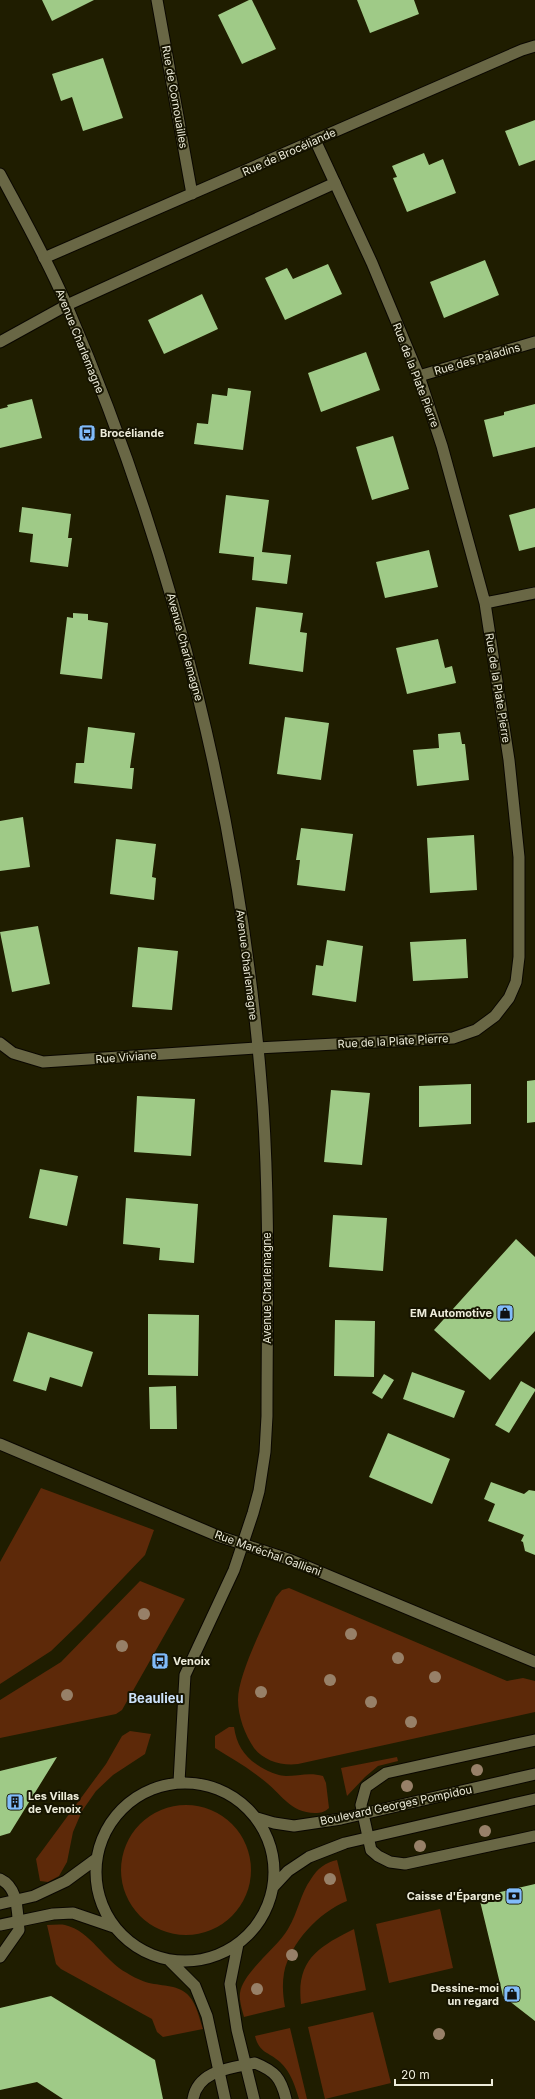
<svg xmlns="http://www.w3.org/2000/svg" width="535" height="2099" viewBox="0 0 535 2099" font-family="Inter,sans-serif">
<rect width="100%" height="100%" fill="#1f1d00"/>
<path fill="#5d2909" d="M41,1488L154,1530L145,1555L81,1622L51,1651L0,1684V1562Z
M140,1581L185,1599L122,1710L116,1714L0,1738V1700L61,1662Z
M289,1588L507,1681L523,1678L535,1681V1712L298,1764C282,1766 264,1761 254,1748C245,1735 238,1716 238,1700C238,1674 265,1622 276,1597L282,1590Z
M229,1727H234C237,1749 249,1762 268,1771C273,1773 280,1776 286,1776C298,1776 310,1772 323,1776L326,1783L329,1808C325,1812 321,1813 315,1813C290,1813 281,1793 262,1779C247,1767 231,1758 215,1748V1736Z
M130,1731L151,1734L145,1754L113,1775L96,1791L82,1811L73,1832L67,1862L59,1876L48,1882L40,1881L36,1859L106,1764L122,1736Z
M397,1757L398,1761L378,1766L365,1777L347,1796L341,1768Z
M121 1870a65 65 0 1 1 130 0a65 65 0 1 1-130 0Z
M337,1860L347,1901C319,1912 290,1943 284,1973C282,1985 283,1996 285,2007L244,2017C242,2010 239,2000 240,1993C243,1972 277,1948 288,1929C298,1913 300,1894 311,1879C317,1869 326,1862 337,1860Z
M440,1909L453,1968L389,1983L376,1924Z
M47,1925C53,1925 60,1924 65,1925C91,1931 103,1960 127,1973C133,1977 142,1981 149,1983C162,1986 180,1985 189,1996C197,2005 199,2018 203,2029L163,2037L157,2032L152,2019L61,1969L56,1964Z
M354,1929L366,1990L301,2004C296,1960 318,1947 354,1929Z
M373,2012L391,2083L325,2099L308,2027Z
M290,2028L307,2099H299C295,2086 291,2072 280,2062C269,2052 259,2053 255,2036Z"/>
<path fill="#9fca87" d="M42,0H94L52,21Z
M249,0H252L276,49L242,64L218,15Z
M357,0H414L419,14L370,33Z
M103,58L123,118L83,131L72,97L61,101L52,74Z
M535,120V160L519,166L505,131Z
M424,153L429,165L443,159L456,193L407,212L393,178L397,177L392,166Z
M485,260L499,295L444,318L430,282Z
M328,264L342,294L285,320L265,278L287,268L293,279Z
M202,294L218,329L164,354L148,320Z
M366,352L380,390L321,412L308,373Z
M228,388L251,391L243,450L194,444L197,423L208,424L212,394L227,396Z
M32,399L42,438L0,448V409L8,407L7,405Z
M535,404V447L493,457L484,420L504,415V412Z
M393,436L409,489L372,500L356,447Z
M226,495L269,500L262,552L291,555L287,584L252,580L254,557L219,553Z
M22,507L71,514L68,538H72L68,567L30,562L33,534L19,532Z
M535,508V547L519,551L509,515Z
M429,550L438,587L385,598L376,562Z
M256,607L303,613L300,632L307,633L303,672L249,664Z
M73,613L88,614V620L108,623L102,679L60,674L67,617L73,618Z
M438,639L445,668L452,666L456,683L407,694L396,648Z
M285,717L329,723L321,780L277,774Z
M88,727L135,733L130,768H134L132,789L74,783L76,763H84Z
M460,732L462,744H465L469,780L417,786L413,750L439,748L438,734Z
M23,817L30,867L0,871V821Z
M301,828L353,834L345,891L297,885L300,860H296Z
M474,835L477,890L430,893L427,838Z
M116,839L156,844L152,877L156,878L154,900L110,894Z
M38,926L50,984L12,992L0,932Z
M466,939L468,978L413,981L410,942Z
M327,940L363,946L356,1002L312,995L316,965L323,966Z
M138,947L178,951L172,1010L132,1007Z
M535,1080V1122L527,1123V1081Z
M471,1084V1124L419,1127V1086Z
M331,1090L370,1093L362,1165L324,1162Z
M137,1096L195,1099L191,1156L134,1152Z
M40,1169L78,1176L67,1226L29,1218Z
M126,1198L198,1204L194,1263L159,1260L160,1248L123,1244Z
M333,1215L387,1218L383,1271L329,1267Z
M516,1239L535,1257V1331L490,1380L434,1330Z
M148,1314L199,1315L198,1376L148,1375Z
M335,1320L375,1321L374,1377L334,1376Z
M28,1332L93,1352L82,1387L50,1377L46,1391L13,1381Z
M412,1372L465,1391L454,1418L403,1399Z
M384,1374L394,1380L382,1399L372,1393Z
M521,1381L535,1389V1391L509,1433L495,1425Z
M176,1386L177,1429H150L149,1387Z
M388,1433L450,1459L432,1504L369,1477Z
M491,1482L524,1494L529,1490L535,1491V1555L525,1551L523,1542L521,1541L524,1535L488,1521L495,1504L484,1499Z
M57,1757L10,1833L0,1836V1771Z
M535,1884V2021L503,1996L479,1897Z
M51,1996L155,2060L163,2099H63L37,2082L0,2090V2008Z"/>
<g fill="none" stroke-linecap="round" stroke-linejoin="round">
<g stroke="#0a0700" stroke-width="13">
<path id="service" d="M67,305L335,183
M535,1740L386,1773L366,1787L361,1805L371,1850L378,1856L390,1862L405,1864L535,1836
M0,1879C19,1888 17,1912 19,1930L0,1957
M193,2099C198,2070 231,2068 255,2063C275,2071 281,2078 286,2099"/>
</g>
<g stroke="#0a0700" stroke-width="13">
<path id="minor" d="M157,0L192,194
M44,258L522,50L535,46
M0,342L67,305
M419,376L535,342
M485,603L535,593
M0,1043L13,1053L43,1062L257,1048L453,1038L476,1030L495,1016L509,998L516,982L519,957V857L509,760L485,603L442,446L419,376L372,263L315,140
M0,1444L218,1536L291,1560L535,1662"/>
</g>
<g stroke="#0a0700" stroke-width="13">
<path id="tertiary" d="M0,174C23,217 48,261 67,306C176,560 243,831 263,1106C270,1209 267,1313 267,1416L265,1452L259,1491L253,1513L234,1570L185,1675L179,1782
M96 1872a89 89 0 1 1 178 0a89 89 0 1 1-178 0Z
M257,1818L274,1823L294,1826L341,1819L535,1774
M274,1886L288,1871L309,1857L345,1843L535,1799
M0,1904L34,1896L66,1881L96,1859
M0,1925L53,1914L73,1913L114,1927
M238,1944L230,1984L237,2030L254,2099
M169,1960L195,1986L207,2016L225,2099"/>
</g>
<use href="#service" stroke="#696745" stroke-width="11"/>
<use href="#minor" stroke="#696745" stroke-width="11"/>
<use href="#tertiary" stroke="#696745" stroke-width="11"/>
</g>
<g fill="#978068">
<circle cx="144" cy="1614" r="6"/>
<circle cx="351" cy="1634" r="6"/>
<circle cx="122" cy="1646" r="6"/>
<circle cx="398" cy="1658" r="6"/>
<circle cx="435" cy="1677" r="6"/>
<circle cx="330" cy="1680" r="6"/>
<circle cx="261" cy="1692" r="6"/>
<circle cx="67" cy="1695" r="6"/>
<circle cx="371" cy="1702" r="6"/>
<circle cx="411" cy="1722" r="6"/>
<circle cx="477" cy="1770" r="6"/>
<circle cx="407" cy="1786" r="6"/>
<circle cx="485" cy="1831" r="6"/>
<circle cx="420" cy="1846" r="6"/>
<circle cx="330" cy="1879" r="6"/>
<circle cx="292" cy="1955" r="6"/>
<circle cx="257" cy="1989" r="6"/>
<circle cx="439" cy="2034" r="6"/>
</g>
<defs>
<g id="bus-square" transform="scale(0.9)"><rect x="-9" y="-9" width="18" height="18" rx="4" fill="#81bcfa" stroke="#161400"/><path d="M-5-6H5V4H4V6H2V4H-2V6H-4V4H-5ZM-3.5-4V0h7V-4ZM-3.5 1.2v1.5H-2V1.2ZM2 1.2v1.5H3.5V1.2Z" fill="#111"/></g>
<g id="shop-square" transform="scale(0.9)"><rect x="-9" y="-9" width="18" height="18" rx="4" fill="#81bcfa" stroke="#161400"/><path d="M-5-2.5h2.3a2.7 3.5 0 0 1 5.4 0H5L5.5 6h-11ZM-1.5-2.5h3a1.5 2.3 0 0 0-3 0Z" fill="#111"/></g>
<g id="building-square" transform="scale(0.9)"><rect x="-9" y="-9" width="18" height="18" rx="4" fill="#81bcfa" stroke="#161400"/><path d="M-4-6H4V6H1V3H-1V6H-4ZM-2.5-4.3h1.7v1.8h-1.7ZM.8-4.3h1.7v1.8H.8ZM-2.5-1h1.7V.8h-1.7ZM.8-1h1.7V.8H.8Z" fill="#111"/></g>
<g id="bank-square" transform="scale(0.9)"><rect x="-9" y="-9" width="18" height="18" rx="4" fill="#81bcfa" stroke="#161400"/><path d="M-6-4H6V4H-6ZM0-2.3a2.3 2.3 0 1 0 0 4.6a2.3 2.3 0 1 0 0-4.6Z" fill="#111"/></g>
</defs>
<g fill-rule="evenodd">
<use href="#bus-square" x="87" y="433"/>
<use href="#shop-square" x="505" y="1313"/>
<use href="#bus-square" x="160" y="1661"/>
<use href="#building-square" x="15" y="1802"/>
<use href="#bank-square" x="514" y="1896"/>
<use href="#shop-square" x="512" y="1994"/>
</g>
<g text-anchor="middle" stroke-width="4" stroke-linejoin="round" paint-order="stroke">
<g font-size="11" fill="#edecda" stroke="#161400">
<text transform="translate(175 97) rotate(80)" y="4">Rue de Cornouailles</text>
<text transform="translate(289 152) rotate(-24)" y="4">Rue de Brocéliande</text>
<text transform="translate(80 341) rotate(68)" y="4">Avenue Charlemagne</text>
<text transform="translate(477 359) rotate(-16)" y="4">Rue des Paladins</text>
<text transform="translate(416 375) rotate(69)" y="4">Rue de la Plate Pierre</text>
<text transform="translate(185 647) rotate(75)" y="4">Avenue Charlemagne</text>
<text transform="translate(498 688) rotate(81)" y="4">Rue de la Plate Pierre</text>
<text transform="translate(247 965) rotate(83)" y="4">Avenue Charlemagne</text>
<text transform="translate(393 1041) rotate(-3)" y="4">Rue de la Plate Pierre</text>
<text transform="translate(126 1057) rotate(-4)" y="4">Rue Viviane</text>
<text transform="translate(267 1288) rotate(-90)" y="4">Avenue Charlemagne</text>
<text transform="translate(268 1553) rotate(20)" y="4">Rue Maréchal Gallieni</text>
<text transform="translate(396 1805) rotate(-12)" y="4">Boulevard Georges Pompidou</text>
</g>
<g font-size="11" font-weight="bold" fill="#edecda" stroke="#161400" text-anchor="start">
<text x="100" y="437">Brocéliande</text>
<text x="492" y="1317" text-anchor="end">EM Automotive</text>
<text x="173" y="1665">Venoix</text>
<text x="28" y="1800">Les Villas<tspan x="28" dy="13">de Venoix</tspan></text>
<text x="501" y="1900" text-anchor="end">Caisse d'Épargne</text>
<text x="499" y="1992" text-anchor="end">Dessine-moi<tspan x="499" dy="13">un regard</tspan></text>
</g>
<g font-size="13" font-weight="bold" fill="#cbe1f9" stroke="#161400">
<text x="156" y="1703">Beaulieu</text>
</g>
</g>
<path d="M395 2079v6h97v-6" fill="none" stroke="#edecda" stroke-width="2"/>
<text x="401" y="2079" font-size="12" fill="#edecda" stroke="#161400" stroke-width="3" paint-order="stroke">20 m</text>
</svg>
